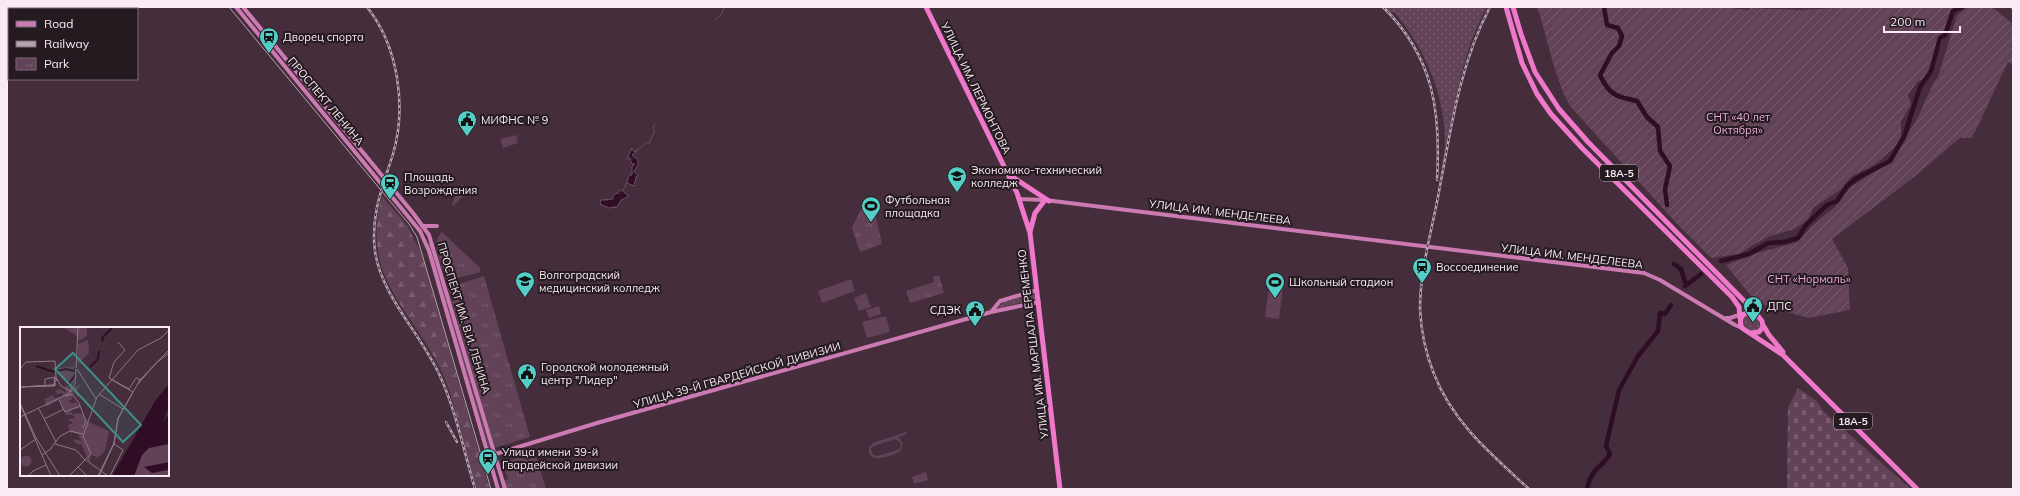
<svg xmlns="http://www.w3.org/2000/svg" width="2020" height="496" viewBox="0 0 2020 496" font-family="Mulish,sans-serif">
<defs>
<pattern id="grass-dots" width="8" height="8" patternUnits="userSpaceOnUse"><rect width="8" height="8" fill="#624256"/><path d="M2 2h.1M6 6h.1" fill="none" stroke="#795d6f" stroke-width="1.8" stroke-linecap="round"/></pattern>
<pattern id="forest-firs" width="22" height="20" patternUnits="userSpaceOnUse"><rect width="22" height="20" fill="#624256"/><path d="M5 1l3.5 6h-7zM16 11l3.5 6h-7z" fill="#795d6f"/></pattern>
<pattern id="cemetery-stones" width="16" height="16" patternUnits="userSpaceOnUse"><rect width="16" height="16" fill="#624256"/><path d="M2 7V4a2 2 0 0 1 4 0v3zM10 15v-3a2 2 0 0 1 4 0v3z" fill="#795d6f"/></pattern>
<pattern id="park-tufts" width="24" height="20" patternUnits="userSpaceOnUse"><rect width="24" height="20" fill="#624256"/><path d="M3 7l-1-3M5 7V3M7 7l1-3M15 17l-1-3M17 17v-4M19 17l1-3" fill="none" stroke="#795d6f"/></pattern>
<pattern id="garden-furrows" width="10" height="10" patternUnits="userSpaceOnUse"><rect width="10" height="10" fill="#624256"/><path d="M-1 1l2-2M0 10L10 0M9 11l2-2" fill="none" stroke="#795d6f"/></pattern>
<pattern id="water-ripples" width="26" height="14" patternUnits="userSpaceOnUse"><rect width="26" height="14" fill="#2f0d25"/><path d="M2 4q2-2 4 0t4 0M15 11q2-2 4 0t4 0" fill="none" stroke="#4e3045"/></pattern>
</defs>
<rect width="100%" height="100%" fill="#452d3c"/>
<path fill="url(#grass-dots)" d="M1385,7H1487C1459,57 1454,115 1441,170C1442,161 1445,152 1445,143C1445,95 1425,48 1394,12L1391,13Z
M462,184L468,191L452,207L454,199Z
M428,243H430L491,451L489,450Z
M1036,293V299L999,308L998,307L1003,302Z
M1749,313L1757,317L1761,329L1753,332L1742,326V318Z"/>
<path fill="url(#forest-firs)" d="M382,196L407,225L421,253L481,459L469,464C461,438 456,409 447,384C419,312 358,284 382,196Z
M481,460L490,489H476L469,464Z"/>
<path fill="url(#cemetery-stones)" d="M1798,388L1818,402L1822,410L1911,489H1787L1788,408Z"/>
<path fill="url(#park-tufts)" d="M873,205L882,244L860,252L852,228L861,209Z
M442,232L480,268V272L447,281C443,267 429,243 442,232Z
M939,275L944,293L910,303L906,291L934,282L933,277Z
M484,276L530,437L494,448L448,288Z
M535,453L546,489H506L503,481L508,479L502,462Z"/>
<path fill="url(#garden-furrows)" d="M1536,7H1720L1748,10L1752,8L1799,10L1857,7H1956L1928,76L1917,82L1908,95L1911,105L1901,121V137L1893,149L1874,165L1852,176L1840,190L1813,208L1808,220L1795,229L1770,236L1755,244L1739,254L1711,258L1679,226L1570,106L1563,93L1553,63L1539,12Z
M1968,7H1992L2013,24V65L2008,62L1972,138H1960L1914,177L1832,239L1848,268L1850,310L1809,318L1769,307L1750,295L1726,265L1757,253L1798,242L1812,226L1835,207L1851,187L1892,160L1918,117L1934,82L1938,77L1957,15Z"/>
<path fill="#624256" fill-rule="evenodd" d="M516,135L518,143L503,148L500,139Z
M851,279L855,291L822,303L818,291Z
M1270,280L1284,281L1279,319L1265,317Z
M866,293L871,307L859,311L854,298Z
M879,306L881,314L869,318L866,310Z
M886,316L890,332L867,338L862,322Z
M906,432L907,434L898,437L903,443L900,452C891,455 876,463 869,454V447L873,443ZM895,439L901,443L900,448L898,450L877,456L872,454L871,448L874,446Z
M926,472L928,480L914,484L912,477Z"/>
<path fill="url(#water-ripples)" stroke="#6c4f63" d="M632,148L634,152L639,149L632,155L638,160V165L634,171L638,176L636,177L634,186L627,183L629,175H632V167L635,164H632L630,159H627Z
M621,190L629,196L621,200L617,207L609,208L600,204L601,200L613,199V196Z"/>
<g fill="none" stroke-linecap="round" stroke-linejoin="round">
<path stroke="#6c4f63" stroke-width="1" d="M715,20L722,14L724,7
M639,149L647,142L650,143V140L655,131L653,128L655,124
M623,190L627,183"/>
<path stroke="#2f0d25" stroke-width="4.5" d="M1604,7L1607,25L1618,28L1622,36L1619,46L1612,53L1600,75C1609,95 1617,97 1637,101L1647,117L1658,127L1660,151L1670,166L1665,189L1667,205
M1721,261L1749,254L1768,243L1784,242L1798,238L1806,225L1827,205L1837,201L1847,186L1857,178L1890,161L1904,137L1920,87L1931,71L1940,38L1945,35L1953,11L1962,7
M1674,264L1681,269L1686,285
M1685,286L1701,274
M1587,489C1591,468 1601,469 1610,454L1606,446L1619,390L1638,356L1658,331L1660,313L1665,314L1671,305"/>
<path stroke="#cc7ab2" stroke-width="4" d="M236,7L420,231L429,251L498,489
M243,7L413,213L429,235L505,489
M1019,199L1045,200L1151,213L1644,273L1660,280L1735,325L1742,328
M422,226H437
M991,312L1000,301L1037,290
M1726,318H1730L1742,314
M489,456L597,423L991,312L1039,302"/>
<path stroke="#ef78ca" stroke-width="5" d="M926,7L1017,193L1030,233L1060,489
M1506,7L1522,63L1537,94L1551,114L1582,148L1732,297L1739,307L1740,318
M1513,7L1521,34L1535,72L1559,109L1588,142L1754,311
M1008,174L1049,201
M1030,232L1035,213L1045,200
M1763,325L1769,335L1783,352
M1751,333L1759,332L1763,327L1762,321L1754,311C1744,312 1737,317 1742,328L1783,355L1917,489"/>
<path stroke="#b6a3af" stroke-width="1" d="M229,7L409,224L417,237L491,489"/>
<g stroke="#b6a3af" stroke-width="2.5">
<path id="rail" d="M367,7C398,46 407,106 393,154C383,186 370,216 375,251C381,296 422,335 440,376C456,411 464,452 475,489
M1383,7C1434,57 1441,112 1437,180
M1490,7C1458,67 1450,136 1437,202C1430,237 1420,273 1420,309C1421,331 1426,354 1434,374C1453,423 1492,455 1529,489
M2012,7L2013,9
M446,422L457,442"/>
</g>
<use href="#rail" stroke="#241a20" stroke-width="1" stroke-dasharray="3" stroke-linecap="butt"/>
</g>
<defs>
<g id="station-pin" transform="scale(1)"><path d="M0 17L-7.5 6A9.5 9.5 0 1 1 7.5 6Z" fill="#54cdc7" stroke="#241a20"/><path d="M-3-6H3Q5-6 5-4V2Q5 4 3 4L4.5 6H3L1.5 4h-3L-3 6H-4.5L-3 4Q-5 4-5 2V-4Q-5-6-3-6ZM-3.5-4v3h7v-3ZM-3.5 1v1.5H-2V1ZM2 1v1.5H3.5V1Z" fill="#111"/></g>
<g id="civic-pin" transform="scale(1)"><path d="M0 17L-7.5 6A9.5 9.5 0 1 1 7.5 6Z" fill="#54cdc7" stroke="#241a20"/><path d="M-.6-6.5H3V-4.5H.6V-3L4-1V1h2V6H-6V1h2V-1L-.6-3ZM-1.2 2.5V6h2.4V2.5Z" fill="#111"/></g>
<g id="university-pin" transform="scale(1)"><path d="M0 17L-7.5 6A9.5 9.5 0 1 1 7.5 6Z" fill="#54cdc7" stroke="#241a20"/><path d="M0-5L7-2L0 1L-7-2ZM-4 1L0 2.5L4 1V4Q0 6-4 4Z" fill="#111"/></g>
<g id="stadium-pin" transform="scale(1)"><path d="M0 17L-7.5 6A9.5 9.5 0 1 1 7.5 6Z" fill="#54cdc7" stroke="#241a20"/><path d="M0-5a6.5 5 0 1 0 0 10a6.5 5 0 1 0 0-10ZM-3.5-1.8h7v3.6h-7Z" fill="#111"/></g>
</defs>
<g fill-rule="evenodd">
<use href="#station-pin" x="269" y="37"/>
<use href="#civic-pin" x="467" y="120"/>
<use href="#university-pin" x="957" y="176"/>
<use href="#station-pin" x="390" y="183"/>
<use href="#stadium-pin" x="871" y="206"/>
<use href="#station-pin" x="1422" y="267"/>
<use href="#university-pin" x="525" y="281"/>
<use href="#stadium-pin" x="1275" y="282"/>
<use href="#civic-pin" x="1753" y="306"/>
<use href="#civic-pin" x="975" y="310"/>
<use href="#civic-pin" x="527" y="373"/>
<use href="#station-pin" x="488" y="458"/>
</g>
<g text-anchor="middle" stroke-width="4" stroke-linejoin="round" paint-order="stroke">
<g fill="#241a20" stroke="#b9acb4" stroke-width="1">
<rect x="1600" y="165" width="38" height="16" rx="3"/>
<rect x="1834" y="413" width="38" height="16" rx="3"/>
</g>
<g font-size="10" font-weight="bold" fill="#f9eaf3">
<text x="1619" y="177">18А-5</text>
<text x="1853" y="425">18А-5</text>
</g>
<g font-size="11" fill="#f9eaf3" stroke="#241a20" text-anchor="start">
<text x="283" y="41">Дворец спорта</text>
<text x="481" y="124">МИФНС № 9</text>
<text x="971" y="174">Экономико-технический<tspan x="971" dy="13">колледж</tspan></text>
<text x="404" y="181">Площадь<tspan x="404" dy="13">Возрождения</tspan></text>
<text x="885" y="204">Футбольная<tspan x="885" dy="13">площадка</tspan></text>
<text x="1436" y="271">Воссоединение</text>
<text x="539" y="279">Волгоградский<tspan x="539" dy="13">медицинский колледж</tspan></text>
<text x="1289" y="286">Школьный стадион</text>
<text x="1767" y="310">ДПС</text>
<text x="961" y="314" text-anchor="end">СДЭК</text>
<text x="541" y="371">Городской молодежный<tspan x="541" dy="13">центр "Лидер"</tspan></text>
<text x="502" y="456">Улица имени 39-й<tspan x="502" dy="13">Гвардейской дивизии</tspan></text>
</g>
<g font-size="11" fill="#f9eaf3" stroke="#241a20">
<text transform="translate(976 88) rotate(64)" y="4">УЛИЦА ИМ. ЛЕРМОНТОВА</text>
<text transform="translate(326 101) rotate(50)" y="4">ПРОСПЕКТ ЛЕНИНА</text>
<text transform="translate(1220 212) rotate(7)" y="4">УЛИЦА ИМ. МЕНДЕЛЕЕВА</text>
<text transform="translate(1572 256) rotate(7)" y="4">УЛИЦА ИМ. МЕНДЕЛЕЕВА</text>
<text transform="translate(464 318) rotate(73)" y="4">ПРОСПЕКТ ИМ. В.И. ЛЕНИНА</text>
<text transform="translate(1033 344) rotate(-97)" y="4">УЛИЦА ИМ. МАРШАЛА ЕРЕМЕНКО</text>
<text transform="translate(737 375) rotate(-16)" y="4">УЛИЦА 39-Й ГВАРДЕЙСКОЙ ДИВИЗИИ</text>
</g>
<g font-size="11" fill="#eca9d4" stroke="#241a20">
<text x="1738" y="121">СНТ «40 лет<tspan x="1738" dy="13">Октября»</tspan></text>
<text x="1809" y="283">СНТ «Нормаль»</text>
</g>
</g>
<g transform="translate(20 327)">
<rect width="149" height="149" fill="#452d3c"/>
<path d="M61,57L57,63L59,71L53,65L52,73H49L52,77L56,75L60,81L51,83L52,87L61,86L69,95L89,104L85,124L74,134L77,130L71,128L70,138L62,118L55,116L53,112L62,114L58,109L60,108L51,105L52,109L50,105L48,98L53,96L48,92L55,91L53,88H46L39,73L26,80L25,73H23L33,68L34,71L41,70L43,66L37,67L35,64L40,62L46,66L45,58L53,61Z" fill="#624256"/>
<path d="M68,13L69,26L58,37V17ZM0.5 134a5.5 5.5 0 1 1 11 0a5.5 5.5 0 1 1-11 0Z" fill="#624256"/>
<path d="M149,115V149H110L126,120Z" fill="#624256"/>
<path d="M67,0V9L59,14L56,8L44,1ZM37,34L38,41L54,39V55L51,60L37,45Z" fill="#624256"/>
<path d="M149,57V80L143,95L149,87V117L129,121L122,128L114,149H92L135,74ZM149,135L148,143L132,146L124,140Z" fill="#2f0d25"/>
<path fill="none" stroke="#2f0d25" stroke-width="2" d="M83,14L82,11L92,1M16,39L34,45M70,40L78,32L79,24M37,44L46,42L55,44M48,58L55,48"/>
<path fill="none" stroke="#8d7985" stroke-width="1" d="M98,15L105,23L94,35L89,51L109,62L116,51L121,53M56,41L58,0M0,42L6,35L35,34L36,50L41,59L52,65M57,42L76,72M35,51L37,53L35,54V58H34L0,60L34,58ZM92,53L113,65M118,57L136,36L149,26M25,59V52L36,50M0,60L35,59L34,51M79,67L103,82M46,69L52,67L59,76L66,94L63,101M39,73L45,85L60,79M0,76L16,111L40,149M0,77L31,149M19,82L36,115M0,90L48,67L55,57L56,42M24,92L44,82M50,104L63,107M35,117L56,123L65,133M31,121L40,109L50,104M0,123L16,112M22,128L32,121M66,133L88,149M58,140L67,149M8,149L13,144L26,138M49,149L71,127L63,109L77,70L118,23L141,11L149,3M78,149L94,116L98,91L120,53L149,23M79,149L94,117L98,92L113,65M90,149L103,123L94,117"/>
<path fill="#3e8d89" fill-opacity="0.15" stroke="#3e8d89" stroke-width="2" d="M53,26L121,98L103,115L35,42Z"/>
<rect width="149" height="149" fill="none" stroke="#f9eaf3" stroke-width="2"/>
</g>
<rect width="2020" height="496" fill="none" stroke="#f9eaf3" stroke-width="16"/>
<rect x="8" y="8" width="130" height="72" fill="#241a20" stroke="#796d74"/>
<rect x="16" y="21" width="20" height="6" fill="#cc7ab2" stroke="#796d74"/>
<text x="44" y="28" font-size="12" fill="#f9eaf3">Road</text>
<rect x="16" y="41" width="20" height="6" fill="#b6a3af" stroke="#796d74"/>
<text x="44" y="48" font-size="12" fill="#f9eaf3">Railway</text>
<rect x="16" y="58" width="20" height="12" fill="url(#park-tufts)" stroke="#796d74"/>
<text x="44" y="68" font-size="12" fill="#f9eaf3">Park</text>
<path d="M1884 26v6h76v-6" fill="none" stroke="#f9eaf3" stroke-width="2"/>
<text x="1890" y="26" font-size="12" fill="#f9eaf3" stroke="#241a20" stroke-width="3" paint-order="stroke">200 m</text>
</svg>
